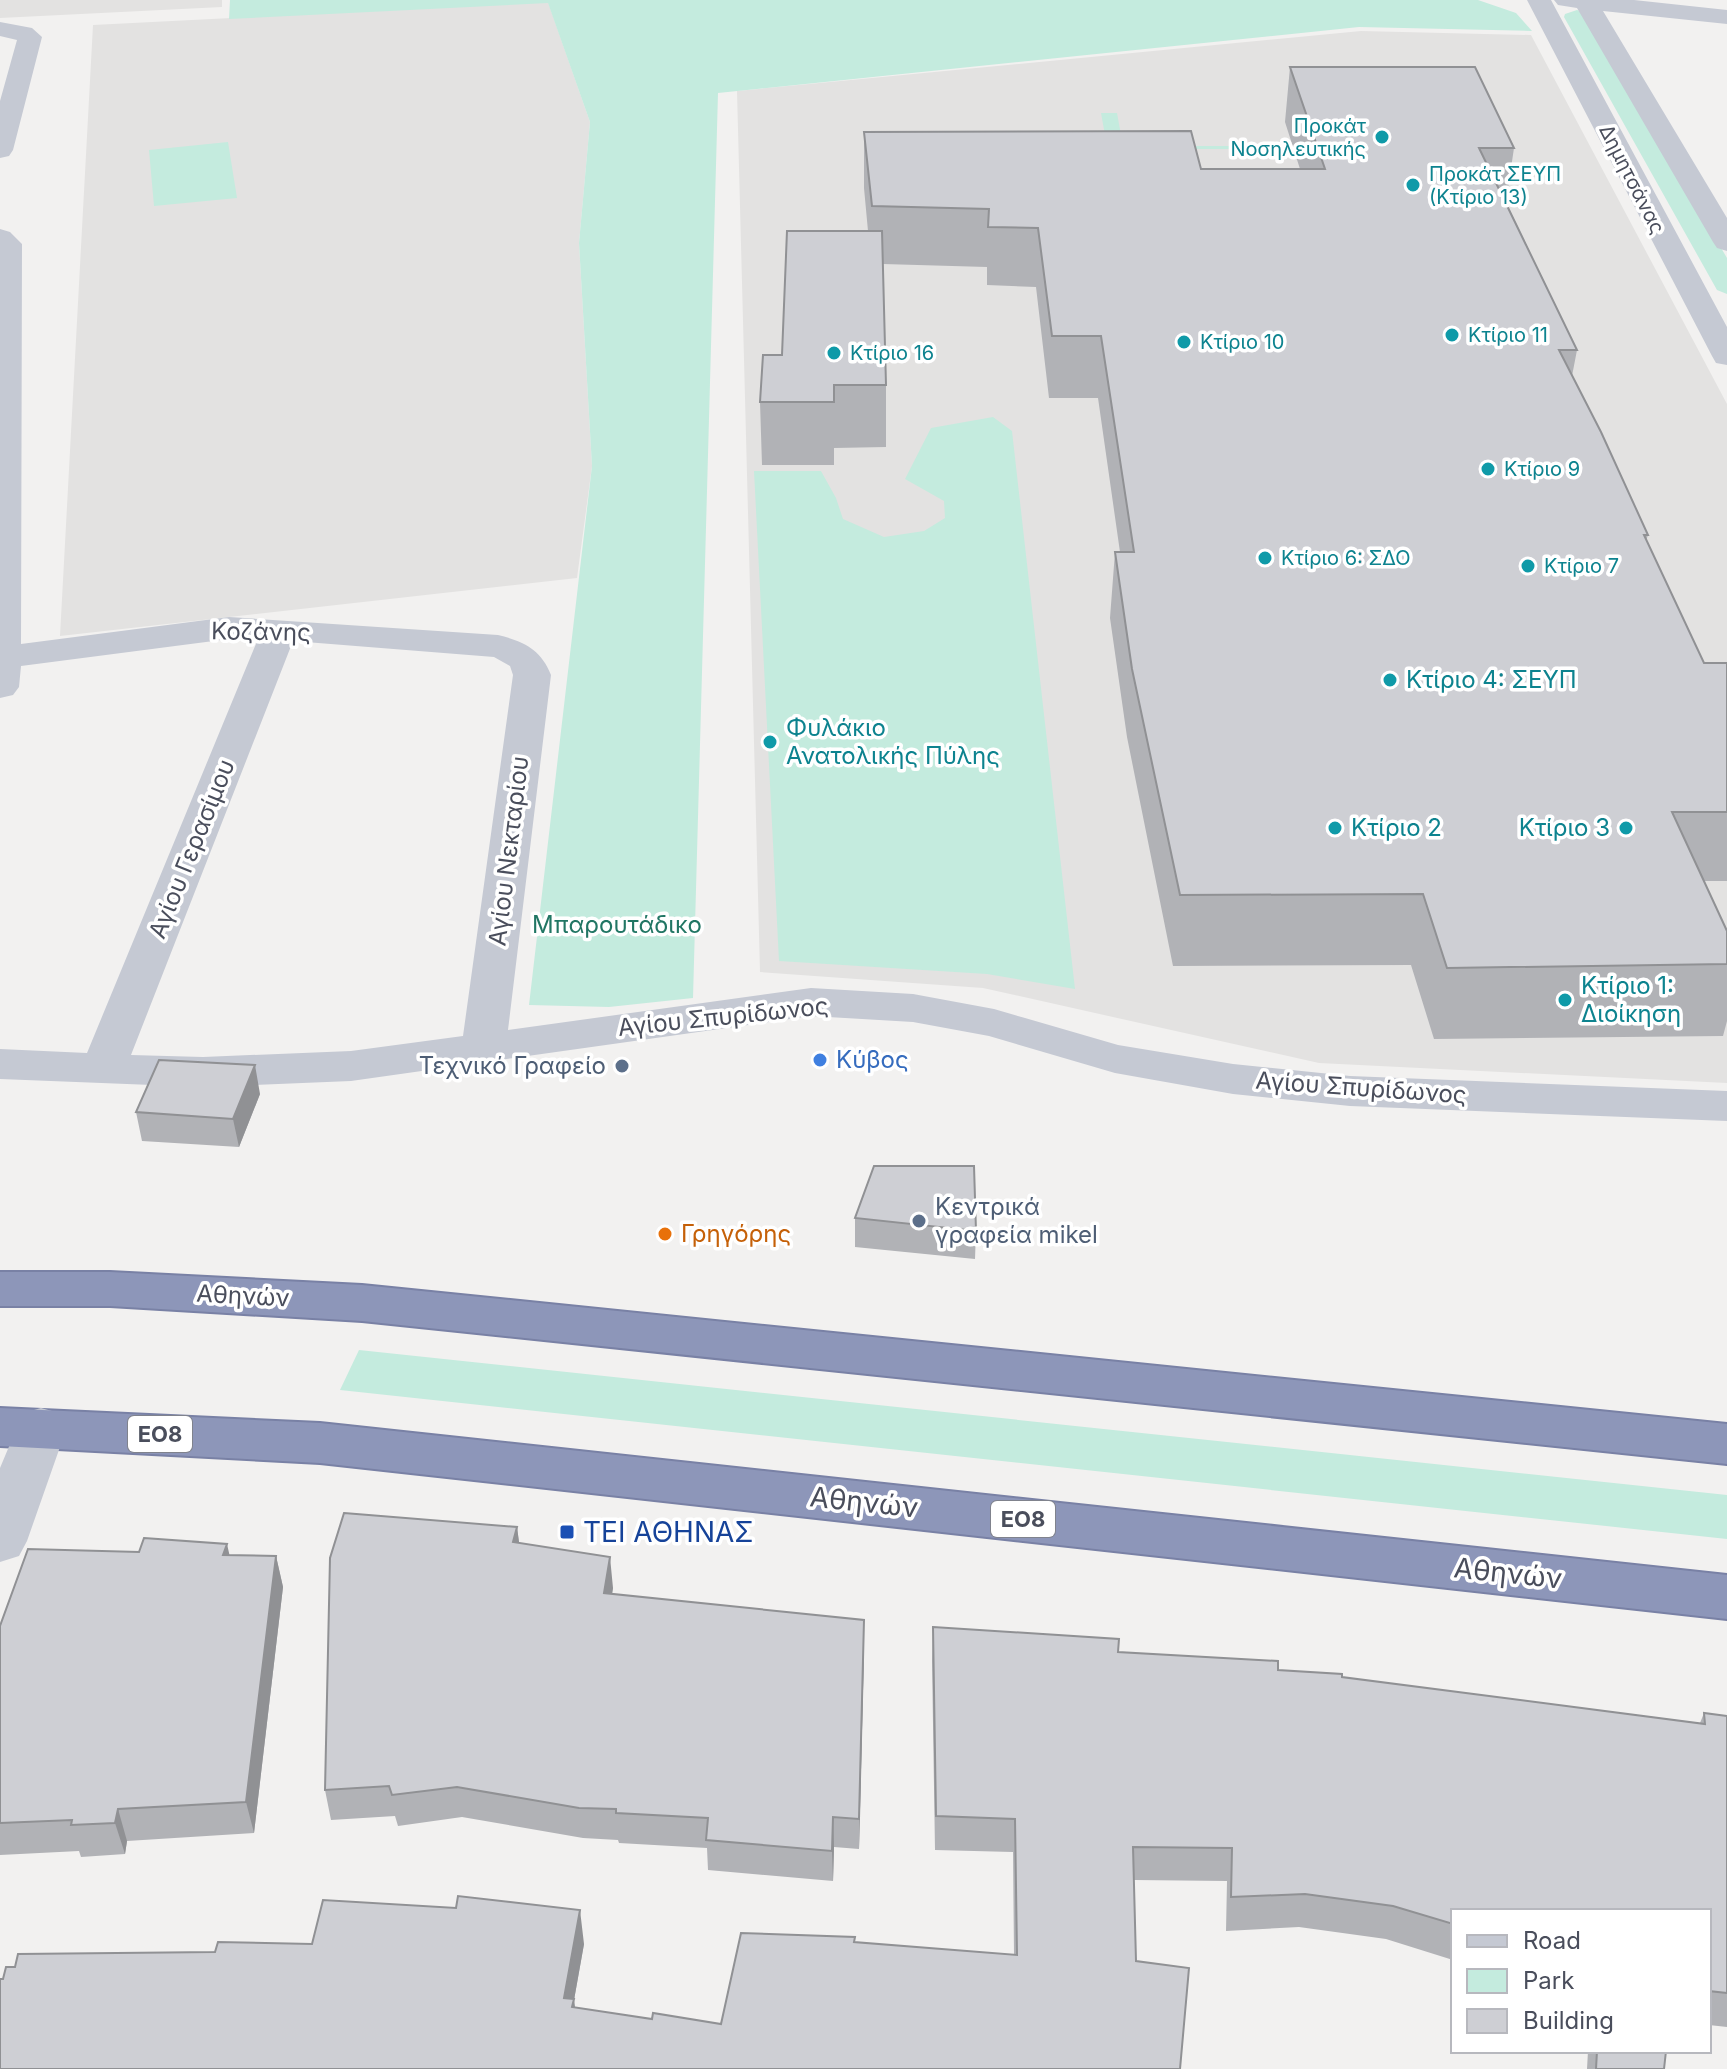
<svg xmlns="http://www.w3.org/2000/svg" width="1727" height="2069" viewBox="0 0 1727 2069" font-family="Inter,sans-serif">
<rect width="100%" height="100%" fill="#f2f1f0"/>
<path fill="#e3e2e1" d="M0,0H222V7L0,18Z
M548,2L590,122L579,243L592,466L577,578L60,636L93,25Z
M1361,31L1531,35L1727,404V1083L1319,1063L983,988L760,972L737,91Z"/>
<path fill="#c4ebde" d="M230,0H1478L1516,13L1532,31L1359,27L718,93L693,998L609,1007L529,1005L592,466L579,243L590,122L548,3L229,19Z
M1577,10L1582,12L1727,258V294L1717,290L1564,17L1565,14Z
M1101,113H1117L1123,146H1273L1277,157H1260L1258,149H1020L1105,135Z
M228,142L237,198L154,206L149,150Z
M993,417L1012,431L1075,989L987,974L779,961L754,471H821L836,498L843,519L884,537L924,531L945,518L944,501L905,479L931,428Z
M359,1350L1727,1495V1539L340,1390Z"/>
<g fill="none" stroke-linecap="round" stroke-linejoin="round">
<g stroke="#7981a5" stroke-width="4">
<path id="highway" d="M0,1272H110L362,1285L1727,1424V1464L362,1321L110,1306H0Z
M0,1408L320,1423L1727,1575V1619L320,1463L0,1446Z"/>
</g>
<path fill="#c5c9d3" fill-rule="evenodd" d="M1527,0H1551L1727,327V365L1716,363L1712,356Z
M1554,0H1634L1727,10V24L1603,11L1727,218V251L1717,248L1713,242L1577,8L1558,5Z
M0,22L32,28L42,37L13,150L9,156L0,158V101L17,40L0,36Z
M0,229L10,232L22,244L21,644L229,617L498,635C523,641 541,649 551,675L508,1030L811,988L913,994L994,1009L1118,1045L1233,1064L1350,1076L1727,1091V1121L1350,1106L1233,1094L1115,1073L989,1036L913,1022L811,1016L351,1081L203,1087L0,1079V1049L87,1053L258,639H229L21,666L19,687L13,695L0,698ZM293,641L494,657L510,666L513,675L463,1036L351,1051L203,1057L131,1055Z
M41,1408L59,1413L67,1427L27,1541L19,1556L0,1562V1468L23,1413Z"/>
<use href="#highway" fill="#8d96b9" fill-rule="evenodd"/>
</g>
<path fill="#b1b2b6" d="M1290,67L1514,148L1506,202L1577,350L1572,376L1648,535L1646,541L1704,663H1727V881H1704L1727,931V1021L1723,1036L1434,1039L1411,965L1173,966L1127,737L1110,618L1115,552H1120L1098,398H1049L1036,287L987,285V267L883,264L886,385V447L834,448V465H762L760,402L782,355L868,231L864,188V132L1201,169H1300L1285,122Z
M260,1094L239,1147L142,1141L136,1112Z
M855,1218L976,1231L975,1259L855,1247Z
M517,1527L519,1543L613,1588L612,1594L864,1651L859,1849L834,1847L833,1881L708,1870L707,1848L619,1843L618,1840L583,1838L462,1817L398,1826L395,1816L331,1820L325,1790Z
M230,1555L276,1556L283,1587L254,1833L127,1841L125,1854L81,1857L79,1851L0,1855V1626Z
M933,1627L1118,1652L1342,1677L1700,1723L1704,1713L1727,1716V2027L1709,2025V1911H1453V1960L1386,1939L1299,1927L1226,1931L1227,1881L1134,1880L1136,1961L1180,2069L3,1979L15,1967L312,1944H584L574,2000L575,2008L652,2019L721,2024L855,1937V1942L1014,1955L1013,1852L935,1850L932,1661Z
M1588,2051H1666L1664,2069H1587Z"/>
<path fill="#909194" d="M255,1065L260,1094L239,1147L233,1119Z
M517,1527L521,1557L513,1542Z
M227,1544L234,1575L223,1555Z
M276,1556L283,1587L254,1833L246,1802Z
M610,1557L613,1588L607,1623L604,1593Z
M864,1620V1651L859,1849V1819Z
M118,1809L127,1841L125,1854L115,1823Z
M833,1817L834,1847L833,1881L832,1851Z
M580,1910L584,1944L574,2000L578,2032L564,1998Z"/>
<path fill="#cecfd4" stroke="#909194" stroke-width="2" d="M1290,67H1475L1514,148H1479L1577,350H1559L1601,432L1648,535H1644L1704,663H1727V812H1672L1727,931V964L1447,968L1423,894L1180,895L1132,669L1115,552H1134L1101,336H1052L1038,228L988,227L989,209L872,206L864,132L1191,131L1201,169H1325Z
M787,231H882L886,385H834V402H760L763,355H782Z
M159,1060L255,1065L233,1119L136,1112Z
M874,1166H974L976,1231L855,1218Z
M344,1513L517,1527L513,1542L610,1557L604,1593L864,1620L859,1819L833,1817L832,1851L706,1840L708,1818L616,1813V1809L579,1808L457,1787L392,1795L389,1786L325,1790L330,1558Z
M144,1538L227,1544L223,1555L276,1556L246,1802L118,1809L115,1823L71,1825L72,1820L0,1823V1626L28,1549L139,1552Z
M933,1627L1119,1639L1118,1652L1278,1661V1670L1342,1674V1677L1705,1724L1704,1713L1727,1716V1993L1709,1991V1911H1453V1924L1393,1906L1305,1894L1231,1897L1232,1848L1133,1847L1136,1961L1189,1968L1180,2069H0V1979H3L6,1967H15L18,1954L215,1952L218,1942L312,1944L323,1900L456,1908L458,1896L580,1910L564,1998L574,1999L572,2007L652,2019L653,2013L721,2024L741,1933L855,1937L854,1942L1017,1955L1015,1819L936,1816Z
M1597,2051H1666L1664,2069H1596Z"/>
<g fill="#0f9aa8" stroke="#fff" stroke-width="3">
<circle cx="1382" cy="137" r="8"/>
<circle cx="1413" cy="185" r="8"/>
<circle cx="1452" cy="335" r="8"/>
<circle cx="1184" cy="342" r="8"/>
<circle cx="834" cy="353" r="8"/>
<circle cx="1488" cy="469" r="8"/>
<circle cx="1265" cy="558" r="8"/>
<circle cx="1528" cy="566" r="8"/>
<circle cx="1390" cy="680" r="8"/>
<circle cx="770" cy="742" r="8"/>
<circle cx="1335" cy="828" r="8"/>
<circle cx="1626" cy="828" r="8"/>
<circle cx="1565" cy="1000" r="8"/>
</g>
<circle fill="#3f7fe0" stroke="#fff" stroke-width="3" cx="820" cy="1060" r="8"/>
<g fill="#5c6f8a" stroke="#fff" stroke-width="3">
<circle cx="622" cy="1066" r="8"/>
<circle cx="919" cy="1221" r="8"/>
</g>
<circle fill="#e8710a" stroke="#fff" stroke-width="3" cx="665" cy="1234" r="8"/>
<rect fill="#1a4fb4" stroke="#fff" stroke-width="3" x="559" y="1524" width="16" height="16" rx="4"/>
<g text-anchor="middle" stroke-width="7" stroke-linejoin="round" paint-order="stroke">
<g font-size="20" fill="#0d838f" stroke="#fff" text-anchor="start">
<text x="1366" y="133" text-anchor="end">Προκάτ<tspan x="1366" dy="23">Νοσηλευτικής</tspan></text>
<text x="1429" y="181">Προκάτ ΣΕΥΠ<tspan x="1429" dy="23">(Κτίριο 13)</tspan></text>
<text x="1468" y="342">Κτίριο 11</text>
<text x="1200" y="349">Κτίριο 10</text>
<text x="850" y="360">Κτίριο 16</text>
<text x="1504" y="476">Κτίριο 9</text>
<text x="1281" y="565">Κτίριο 6: ΣΔΟ</text>
<text x="1544" y="573">Κτίριο 7</text>
</g>
<g font-size="20" fill="#4a4e5c" stroke="#fff">
<text transform="translate(1632 179) rotate(63)" y="7">Δημητσάνας</text>
</g>
<g fill="#fff" stroke="#80838d" stroke-width="2">
<rect x="128" y="1416" width="64" height="36" rx="6"/>
<rect x="991" y="1501" width="64" height="36" rx="6"/>
</g>
<g font-size="22" font-weight="bold" fill="#4a4e5c">
<text x="160" y="1442">ΕΟ8</text>
<text x="1023" y="1527">ΕΟ8</text>
</g>
<g font-size="24" fill="#4a4e5c" stroke="#fff">
<text transform="translate(261 632) rotate(1)" y="8">Κοζάνης</text>
<text transform="translate(192 849) rotate(-68)" y="8">Αγίου Γερασίμου</text>
<text transform="translate(509 851) rotate(-83)" y="8">Αγίου Νεκταρίου</text>
<text transform="translate(723 1017) rotate(-6)" y="8">Αγίου Σπυρίδωνος</text>
<text transform="translate(1361 1088) rotate(4)" y="8">Αγίου Σπυρίδωνος</text>
<text transform="translate(243 1296) rotate(3)" y="8">Αθηνών</text>
</g>
<g font-size="24" fill="#0d838f" stroke="#fff" text-anchor="start">
<text x="1406" y="688">Κτίριο 4: ΣΕΥΠ</text>
<text x="786" y="736">Φυλάκιο<tspan x="786" dy="28">Ανατολικής Πύλης</tspan></text>
<text x="1351" y="836">Κτίριο 2</text>
<text x="1610" y="836" text-anchor="end">Κτίριο 3</text>
<text x="1581" y="994">Κτίριο 1:<tspan x="1581" dy="28">Διοίκηση</tspan></text>
</g>
<g font-size="24" fill="#217664" stroke="#fff">
<text x="617" y="933">Μπαρουτάδικο</text>
</g>
<g font-size="24" fill="#366cbe" stroke="#fff" text-anchor="start">
<text x="836" y="1068">Κύβος</text>
</g>
<g font-size="24" fill="#4e5e75" stroke="#fff" text-anchor="end">
<text x="606" y="1074">Τεχνικό Γραφείο</text>
<text x="935" y="1215" text-anchor="start">Κεντρικά<tspan x="935" dy="28">γραφεία mikel</tspan></text>
</g>
<g font-size="24" fill="#c56008" stroke="#fff" text-anchor="start">
<text x="681" y="1242">Γρηγόρης</text>
</g>
<g font-size="28" fill="#4a4e5c" stroke="#fff">
<text transform="translate(864 1502) rotate(6)" y="10">Αθηνών</text>
<text transform="translate(1508 1573) rotate(6)" y="10">Αθηνών</text>
</g>
<g font-size="28" fill="#164399" stroke="#fff" text-anchor="start">
<text x="583" y="1542">ΤΕΙ ΑΘΗΝΑΣ</text>
</g>
</g>
<rect x="1451" y="1909" width="260" height="144" fill="#ffffff" stroke="#b7b8be" stroke-width="2"/>
<rect x="1467" y="1935" width="40" height="12" fill="#c5c9d3" stroke="#b7b8be" stroke-width="2"/>
<text x="1523" y="1949" font-size="24" fill="#4a4e5c">Road</text>
<rect x="1467" y="1969" width="40" height="24" fill="#c4ebde" stroke="#b7b8be" stroke-width="2"/>
<text x="1523" y="1989" font-size="24" fill="#4a4e5c">Park</text>
<rect x="1467" y="2009" width="40" height="24" fill="#cecfd4" stroke="#b7b8be" stroke-width="2"/>
<text x="1523" y="2029" font-size="24" fill="#4a4e5c">Building</text>
</svg>
